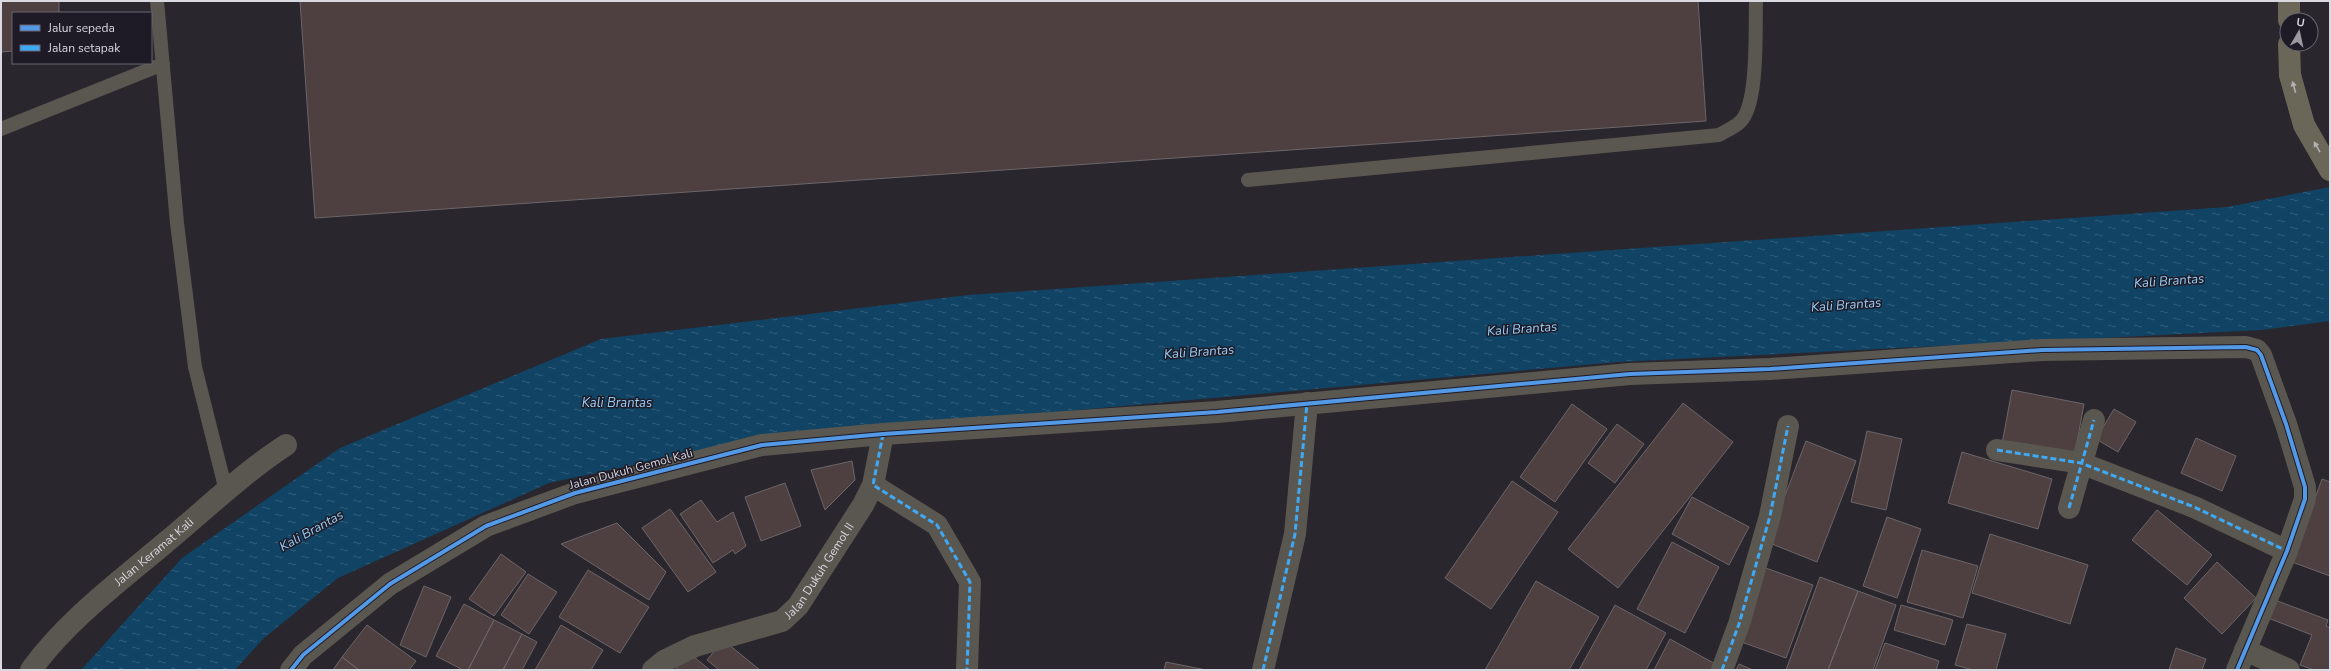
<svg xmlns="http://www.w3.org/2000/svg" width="2331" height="671" viewBox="0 0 2331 671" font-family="'Nunito Sans',sans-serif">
<defs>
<pattern id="water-ripples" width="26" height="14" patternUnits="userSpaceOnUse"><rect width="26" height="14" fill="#104364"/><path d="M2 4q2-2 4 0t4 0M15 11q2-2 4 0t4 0" fill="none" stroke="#325d7a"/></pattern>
</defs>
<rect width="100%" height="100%" fill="#29262d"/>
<path fill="url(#water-ripples)" d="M2330,187V321L2262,330L1618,362L965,420L774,435L549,483L338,578L264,638L235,670H81L182,558L340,448L601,339L968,295L2227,207Z"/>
<path fill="#4e3f41" stroke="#6c6669" d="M1,1H59V13H13V51L1,52Z
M300,1H1698L1706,121L315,218Z
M2012,390L2084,404L2074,458L2002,444Z
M1683,403L1733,442L1618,588L1568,549Z
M1572,404L1607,429L1555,502L1520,477Z
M2114,409L2136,422L2118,452L2096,439Z
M1617,424L1644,444L1615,483L1588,463Z
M1867,431L1902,439L1886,510L1851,502Z
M2196,438L2236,456L2222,491L2181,473Z
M1806,441L1856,461L1817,562L1767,542Z
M1962,452L2052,479L2038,529L1948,503Z
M852,461L855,480L825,510L811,470Z
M2322,479L2330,482V576L2292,562Z
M1512,481L1558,512L1491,609L1445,578Z
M785,483L801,526L761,541L745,497Z
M1692,497L1749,527L1729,565L1672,534Z
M701,500L717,522L733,512L746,546L735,554L733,550L713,563L680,514Z
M670,509L716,572L688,592L642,528Z
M2157,510L2212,555L2187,585L2132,540Z
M1887,517L1921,529L1897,598L1863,586Z
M617,523L666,572L649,600L561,544Z
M1990,534L2088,565L2070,624L1972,593Z
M1672,542L1719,567L1685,633L1637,609Z
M1922,550L1978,566L1963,618L1907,602Z
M501,554L526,572L494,616L469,599Z
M2217,562L2256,598L2222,634L2184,598Z
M1763,567L1813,585L1786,658L1736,640Z
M588,570L649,607L620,653L559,617Z
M528,574L557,592L529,634L501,615Z
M1820,577L1858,591L1828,670H1786Z
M1536,581L1599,617L1569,670H1485Z
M424,586L451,597L426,657L400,645Z
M1858,591L1896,605L1873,670H1828Z
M2275,600L2328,620L2326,626L2330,628V670H2314L2300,665L2312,635L2268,618Z
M464,604L494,620L468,670H463L436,656Z
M1615,605L1666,633L1646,670H1579Z
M1901,605L1953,620L1945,645L1894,630Z
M494,620L522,634L503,670H468Z
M1967,624L2006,634L1996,670H1973L1955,665Z
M367,625L416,661L409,670H359L342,657Z
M561,625L603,650L591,670H535Z
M522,634L537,642L522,670H503Z
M1670,639L1719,666L1717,670H1654Z
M723,640L760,670H719L707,660Z
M1885,643L1939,661L1936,670H1875Z
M2176,648L2206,659L2202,670H2169Z
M689,653L710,670H675Z
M342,657L359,670H333Z
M1166,662L1206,670H1164Z
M1739,664L1753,670H1736Z"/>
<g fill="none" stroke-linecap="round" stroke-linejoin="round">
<path stroke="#5a5750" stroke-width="14" d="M157,1L177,223L195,367L226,491
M1,129L163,64
M1248,180L1719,135C1726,131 1735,127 1740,122C1759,105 1755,27 1756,1"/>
<g stroke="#5a5750" stroke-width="22">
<path d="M1997,450L2081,463L2194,507L2287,551"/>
<path d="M873,485L937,525L970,582L967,670"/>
<path d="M2069,508L2094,420"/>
<path d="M2245,650L2289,670"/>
<path id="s1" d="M31,670C66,621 120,581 165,543C205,510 243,473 286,445"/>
<path d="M291,670L303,655L390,584L486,526L575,493L762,445L883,434L1217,412L1630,374L1770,369L2042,350L2246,347L2257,350L2261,355L2286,424L2305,487V499L2287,551L2237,670"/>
<path id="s2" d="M653,670L664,661L695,646L782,621L798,606L863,505L873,485L883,434"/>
<path d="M1263,670L1295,534L1307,403"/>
<path d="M1722,670L1739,624L1770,516L1788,426"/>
</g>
<path stroke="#6a6658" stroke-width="22" d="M2289,20V1
M2289,44L2290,75L2304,125L2330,170"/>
<path stroke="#3fa9f5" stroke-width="3" stroke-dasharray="6 3" stroke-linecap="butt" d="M883,434L873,485L937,525L970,582L967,670
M1997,450L2081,463L2194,507L2287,551
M2069,508L2094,420
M1263,670L1295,534L1307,403
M1722,670L1739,624L1770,516L1788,426"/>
<g stroke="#1e1a26" stroke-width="6">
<path id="cycleway" d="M291,670L303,655L390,584L486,526L575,493L762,445L883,434L1217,412L1630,374L1770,369L2042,350L2246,347L2257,350L2261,355L2286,424L2305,487V499L2287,551L2237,670"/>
</g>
<use href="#cycleway" stroke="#5399e6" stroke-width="4"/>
</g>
<defs><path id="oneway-solid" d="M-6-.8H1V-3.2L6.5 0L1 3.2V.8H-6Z"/></defs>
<g fill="#b3b0b0">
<use href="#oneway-solid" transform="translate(2294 87) rotate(-105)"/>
<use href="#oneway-solid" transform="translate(2317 147) rotate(-120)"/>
</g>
<g text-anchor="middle" stroke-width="3" stroke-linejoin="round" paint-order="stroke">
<g font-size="12" fill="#dad8e0" stroke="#1e1a26">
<text transform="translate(631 469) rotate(-15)" y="4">Jalan Dukuh Gemol Kali</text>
<text dy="4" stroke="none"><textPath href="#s1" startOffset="171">Jalan Keramat Kali</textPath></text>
<text dy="4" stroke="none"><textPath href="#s2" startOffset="202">Jalan Dukuh Gemol II</textPath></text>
</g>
<g font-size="13" font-style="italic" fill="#99cef7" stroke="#1e1a26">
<text transform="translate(2169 280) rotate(-4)" y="5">Kali Brantas</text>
<text transform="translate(1846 304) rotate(-4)" y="5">Kali Brantas</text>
<text transform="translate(1522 328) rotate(-4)" y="5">Kali Brantas</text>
<text transform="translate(1199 351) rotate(-4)" y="5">Kali Brantas</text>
<text x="617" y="407">Kali Brantas</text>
<text transform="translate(311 530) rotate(-29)" y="5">Kali Brantas</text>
</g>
</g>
<rect width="2331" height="671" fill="none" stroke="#dad8e0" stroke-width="4"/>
<rect x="12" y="12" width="140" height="52" fill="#1e1a26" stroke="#696670"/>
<rect x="20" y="25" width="20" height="6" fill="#5399e6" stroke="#696670"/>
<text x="48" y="32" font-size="12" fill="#dad8e0">Jalur sepeda</text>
<rect x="20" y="45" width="20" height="6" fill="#3fa9f5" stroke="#696670"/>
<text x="48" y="52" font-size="12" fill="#dad8e0">Jalan setapak</text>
<g transform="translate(2299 32) rotate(9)"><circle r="19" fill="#1e1a26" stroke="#696670"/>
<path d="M0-3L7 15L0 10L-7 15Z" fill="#9c9aa1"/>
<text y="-6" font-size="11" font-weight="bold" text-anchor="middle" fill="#dad8e0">U</text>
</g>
</svg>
